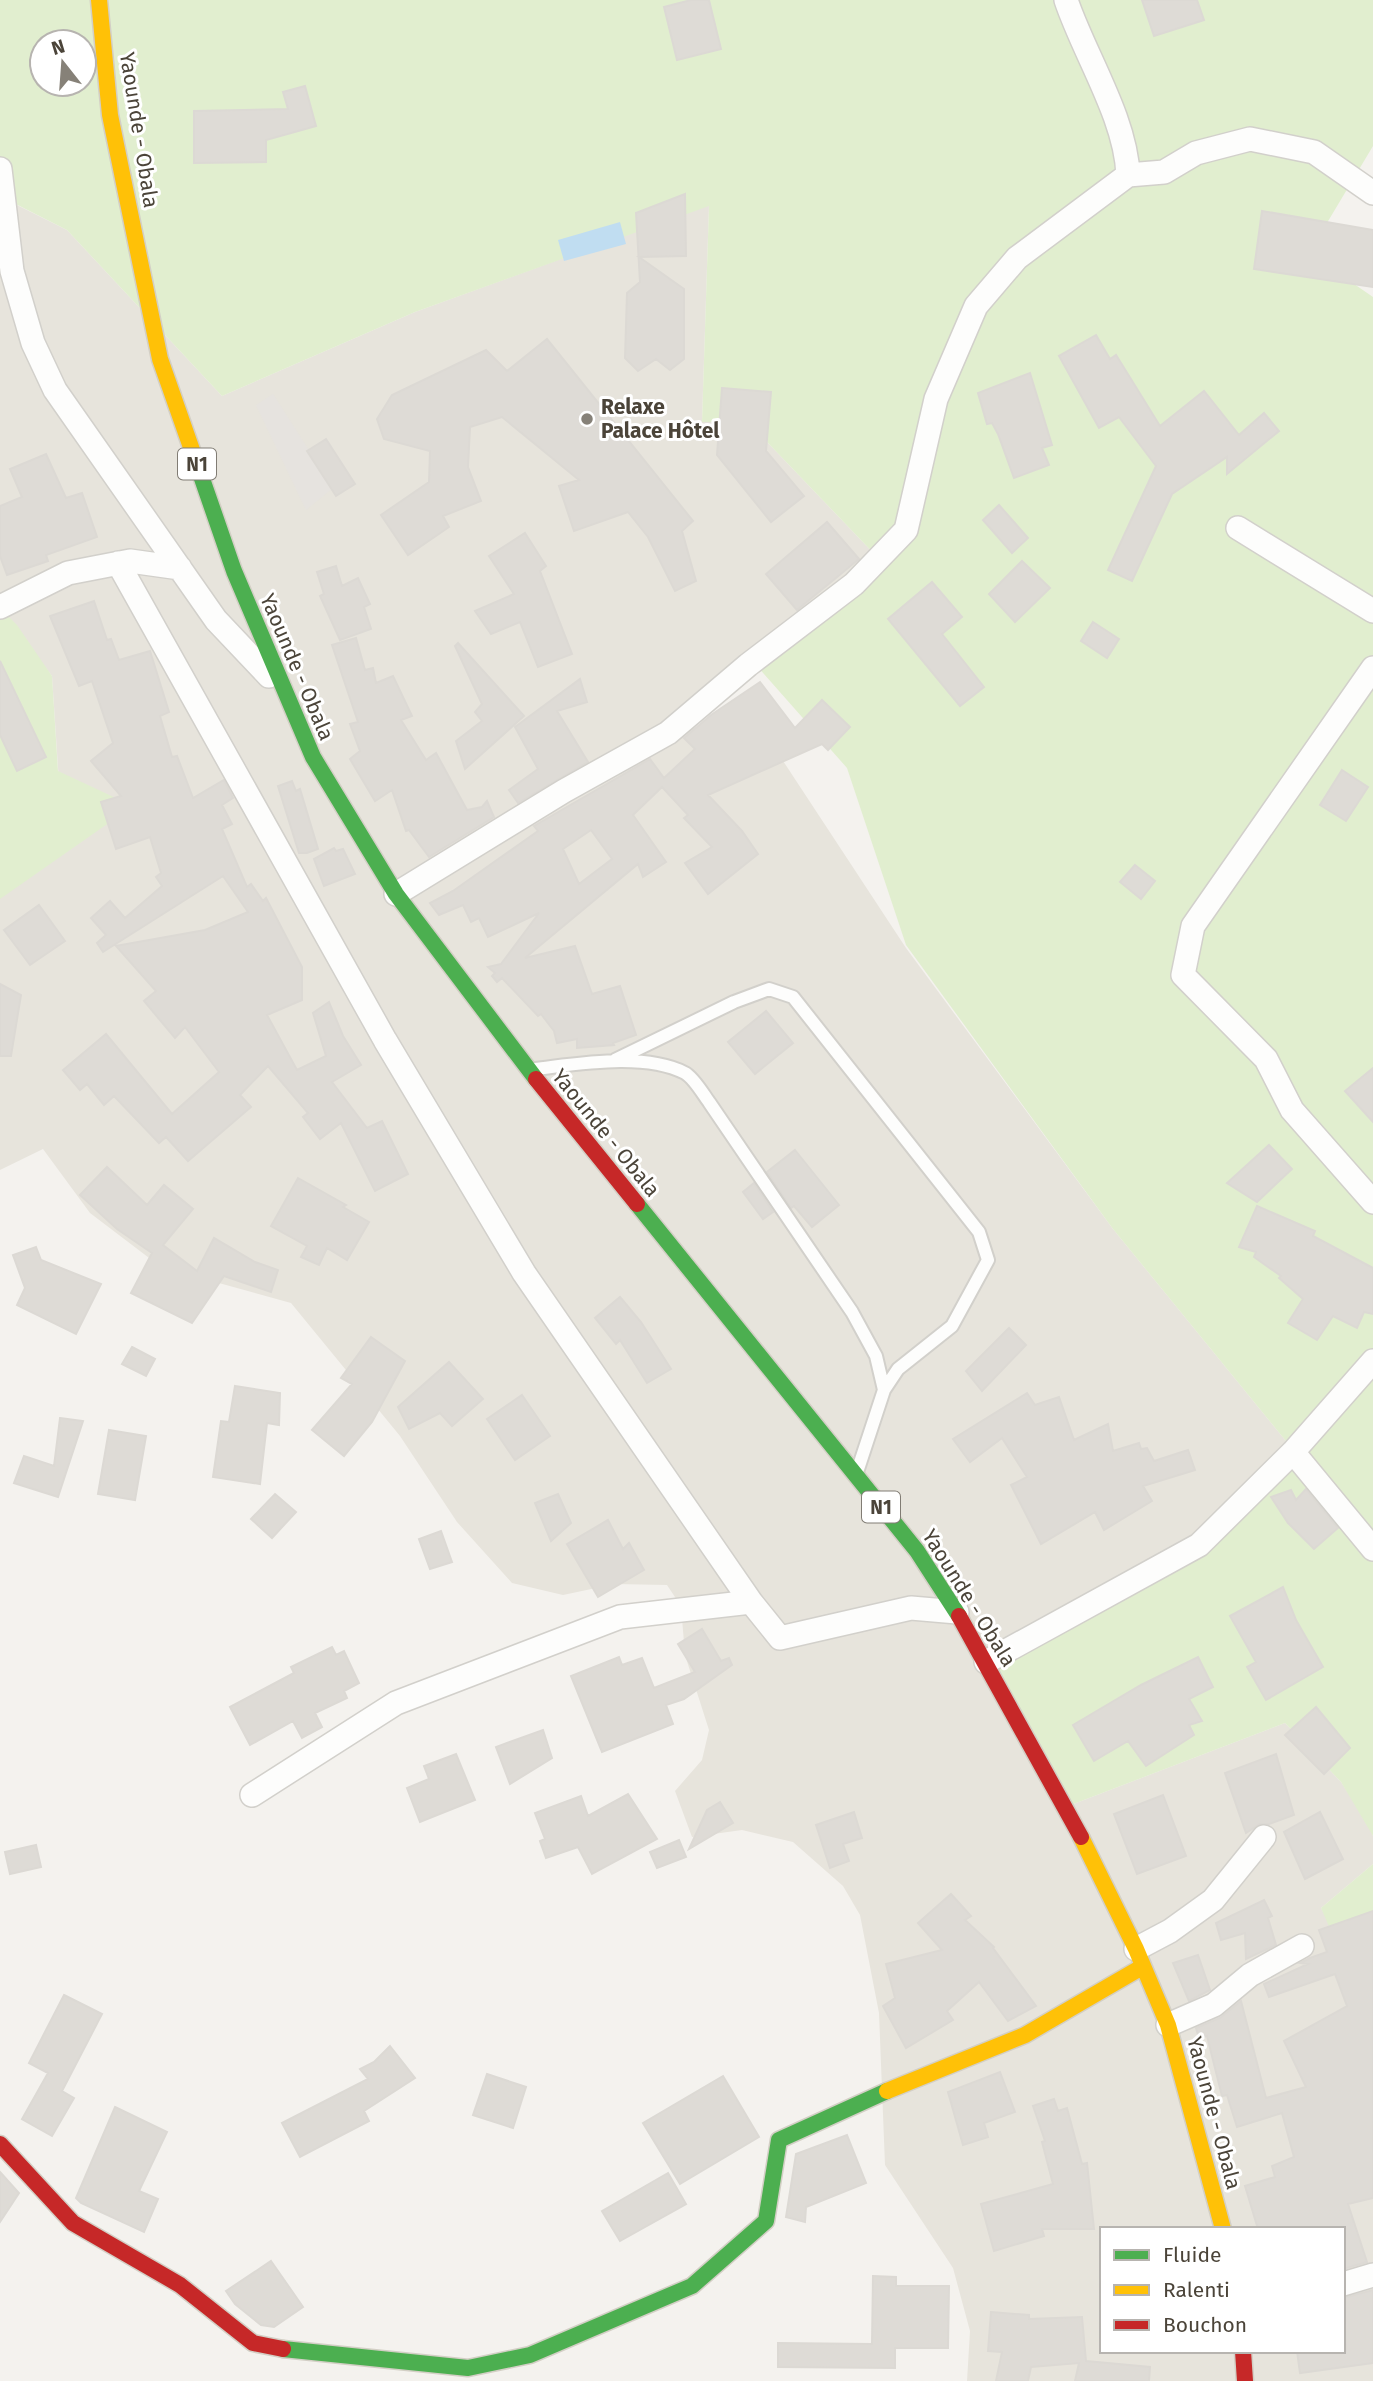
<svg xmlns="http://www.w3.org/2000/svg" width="1373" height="2381" viewBox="0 0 1373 2381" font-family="'Fira Sans',sans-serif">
<rect width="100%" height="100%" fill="#f4f2ee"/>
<path fill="#e7e4dc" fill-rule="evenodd" d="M0,192L1,197L67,230L222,396L415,312L709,205L702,421L748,422L880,560L668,725L766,735L906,948L1113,1229L1290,1446L1063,1808L1285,1723L1341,1782L1369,1825L1373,1836V1864L1321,1908L1373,2004V2381H967L970,2331L953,2268L885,2165L879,2013L860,1915L843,1886L793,1842L742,1830L692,1837L675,1791L702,1760L709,1730L685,1655L681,1606L667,1585L615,1584L563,1595L512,1583L457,1522L400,1436L291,1303L161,1267L90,1213L43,1149L0,1170V870L59,782L52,676L0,607ZM1102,2229H1343V2351H1102Z"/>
<path fill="#e1eecf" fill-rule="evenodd" d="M0,0H1373V146L1309,253L1373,297V1836L1341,1782L1285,1723L1063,1808L991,1670L1199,1545L1290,1446L1113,1229L906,945L847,768L757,666L880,560L748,422H702L709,206L415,312L222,396L67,230L0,196ZM42,42H84V84H42Z
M0,608L17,625L52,676L58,771L133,806L0,899Z
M1373,1864V2004L1364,2007L1321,1908Z"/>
<path fill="#e6e3df" d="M273,394L333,488L306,510L256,405Z"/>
<path fill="#c0ddf1" d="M620,222L626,244L564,261L558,240Z"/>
<path fill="#dedbd6" stroke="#dcd9d4" stroke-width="2" fill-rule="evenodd" d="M691,0H709L721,49L677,60L664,7Z
M1142,0H1197L1204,20L1154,36Z
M305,86L316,126L266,140V162L194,163V111L288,109L283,92Z
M685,194L686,256L639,257L684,289V359L670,370L656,359L638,371L625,358L627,293L640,282L636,213Z
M1262,211L1373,230V287L1254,269Z
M1096,335L1110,359L1116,355L1160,426L1204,391L1239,435L1264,413L1279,431L1227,474V457L1172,494L1132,581L1108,570L1156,466L1119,417L1099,428L1059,356Z
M547,339L693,521L682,531L696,581L675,591L648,537L628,512L574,531L559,486L579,480L502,417L470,427L468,467L481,501L443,516L449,527L408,555L381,515L429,482L430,451L384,439L377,419L392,395L486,350L507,371Z
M1030,373L1052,445L1042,448L1049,465L1014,478L998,434L992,423L987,424L978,393Z
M722,388L771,392L766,451L804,496L771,522L717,455Z
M326,439L355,484L336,496L307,451Z
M46,454L66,498L82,493L97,537L46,555L48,561L7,575L0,556V506L22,497L10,469Z
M999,505L1028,538L1012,553L983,520Z
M827,522L859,559L797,610L766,574Z
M525,533L546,566L540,571L572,654L538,667L520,622L491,634L475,611L514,594L489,556Z
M1022,561L1050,588L1015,622L989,594Z
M336,566L342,586L358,578L370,604L364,607L371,629L340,640L320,596L324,594L317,572Z
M932,582L962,617L942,634L984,687L960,706L888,619Z
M94,601L107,640L111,639L119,660L150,651L169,712L160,716L172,757L177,756L193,798L224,780L233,798L222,805L232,824L222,829L247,887L251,884L263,901L266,898L302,967V1000L267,1015L297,1070L326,1056L313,1013L329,1002L343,1036L361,1065L332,1082L367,1128L382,1121L408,1174L375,1191L341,1123L320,1139L303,1117L308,1113L268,1066L240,1095L251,1107L188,1161L166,1137L159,1143L114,1096L104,1105L87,1084L80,1090L63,1070L106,1034L172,1114L219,1072L185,1027L175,1038L144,1001L156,991L116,946L205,930L248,912L223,876L103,952L97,943L106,935L91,918L110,901L125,918L162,886L156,877L161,873L150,837L116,849L101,802L121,796L91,761L113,743L92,681L79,686L50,616Z
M1093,622L1119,639L1107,658L1081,641Z
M356,638L365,670L373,668L376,683L393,676L412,716L401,720L426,760L436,753L467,810L482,807L487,801L494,817L429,857L409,830L406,831L392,790L375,801L350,759L360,751L350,724L358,722L332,645Z
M458,643L524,716L465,769L456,741L482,721L475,712L482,704L455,646Z
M0,661L46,757L17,771L0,735Z
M580,679L587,702L557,711L588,762L518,803L509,790L538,769L515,727Z
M760,682L795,728L822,700L850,727L828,750L822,744L708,795L742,831L758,854L708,894L685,863L712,847L684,818L688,815L662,787L633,815L666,862L643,877L638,864L525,958L575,946L592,994L620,986L636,1035L613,1043L614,1045L577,1048V1039L557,1043L554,1031L541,1014L538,1016L502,978L497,982L492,976L495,973L488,967L501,964L539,913L488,937L479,918L471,922L463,905L439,915L430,903L453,891L538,831L534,826L650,759L664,778L695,749L684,738L711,715ZM591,830L612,859L579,884L563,849Z
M1342,770L1368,787L1346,821L1320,805Z
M292,781L296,791L300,789L318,849L307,853H299L278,786Z
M334,848L336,851L343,849L355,874L324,886L314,859Z
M1135,865L1155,881L1141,899L1120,882Z
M39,905L65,941L30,965L4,930Z
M0,984L21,995L11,1056H0Z
M766,1011L793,1043L755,1074L728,1042Z
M1373,1068V1122L1345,1091Z
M1269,1145L1292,1169L1257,1202L1227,1183Z
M795,1150L839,1205L812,1227L794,1206L791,1208L767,1172Z
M107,1167L147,1205L164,1185L193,1209L163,1245L197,1271L214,1238L255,1262L278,1270L271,1292L224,1276L192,1323L131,1293L152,1253L117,1229L80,1195Z
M298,1178L346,1205L343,1207L369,1222L347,1260L327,1248L319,1265L301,1257L307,1246L271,1226Z
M754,1183L773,1212L763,1219L743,1192Z
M1257,1206L1315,1231L1313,1236L1373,1268V1314L1364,1312L1357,1328L1333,1316L1317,1340L1288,1323L1303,1299L1279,1278L1281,1276L1254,1257L1256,1252L1239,1247Z
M36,1247L41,1260L101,1284L76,1334L17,1305L25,1288L13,1255Z
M620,1297L641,1322L671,1369L647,1383L620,1340L616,1344L595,1318Z
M1009,1328L1026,1345L982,1391L966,1371Z
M371,1337L405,1361L372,1422L344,1456L312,1430L352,1384L341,1378Z
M132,1347L155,1359L146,1376L122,1364Z
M449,1362L483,1399L452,1426L440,1413L409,1429L398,1407Z
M235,1386L280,1393L279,1425L267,1423L260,1484L213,1477L221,1421L229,1422Z
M1027,1393L1035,1405L1059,1397L1074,1440L1108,1424L1113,1451L1139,1443L1141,1449L1147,1448L1154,1461L1188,1450L1195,1470L1143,1486L1152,1501L1104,1530L1095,1512L1041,1544L1011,1485L1027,1477L1002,1438L970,1462L953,1439Z
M522,1395L550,1436L515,1460L487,1419Z
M60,1418L83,1421L58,1497L14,1483L24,1456L54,1466Z
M109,1430L146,1436L135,1500L98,1494Z
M1306,1489L1338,1528L1314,1549L1288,1523L1271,1497L1291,1490L1296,1500Z
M275,1494L296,1512L272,1538L251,1519Z
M558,1494L571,1523L551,1541L535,1503Z
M608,1520L623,1549L629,1543L644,1570L598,1597L567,1544Z
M441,1531L452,1562L430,1569L419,1539Z
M1283,1587L1296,1620L1323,1667L1266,1700L1247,1667L1256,1662L1230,1616Z
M702,1629L721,1661L729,1658L732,1665L684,1699L666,1705L673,1724L602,1752L571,1676L619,1657L622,1665L642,1658L654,1688L695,1672L678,1644Z
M332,1647L336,1655L344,1651L359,1683L344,1691L347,1698L315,1713L322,1727L302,1738L293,1721L250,1745L230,1707L294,1673L291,1667Z
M1198,1657L1213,1687L1189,1699L1202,1721L1189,1725L1194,1735L1146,1766L1128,1741L1094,1761L1073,1725L1141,1685Z
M1316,1707L1350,1748L1324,1774L1285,1735Z
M543,1730L552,1758L510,1784L496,1747Z
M456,1754L475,1800L420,1822L407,1788L429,1779L424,1766Z
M1276,1754L1294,1815L1269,1824H1260L1246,1833L1225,1773Z
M628,1794L657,1839L592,1874L578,1847L546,1858L540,1841L545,1839L535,1813L581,1796L588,1816Z
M1163,1795L1186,1856L1137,1874L1114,1814Z
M720,1802L733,1823L689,1849L707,1810Z
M854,1812L862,1838L843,1844L849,1861L830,1868L816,1825Z
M1320,1812L1343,1859L1305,1879L1284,1832Z
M679,1840L686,1857L657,1868L650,1852Z
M36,1845L41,1867L10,1874L5,1852Z
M951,1894L971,1916L965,1920L994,1947L993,1948L1036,2006L1008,2021L979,1982L947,2011L953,2020L906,2048L883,2006L895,1998L886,1964L942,1950L918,1923Z
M1264,1900L1272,1916L1268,1918L1276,1945L1246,1959L1245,1933L1221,1940L1216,1923Z
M1373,1911V2198L1348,2204L1367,2262L1343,2269V2229H1258L1245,2186L1275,2177L1272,2166L1294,2157L1282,2113L1237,2127L1227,2095L1222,2096L1207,2036L1199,2038L1196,2028L1220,2018L1241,2001L1266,2098L1306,2087L1284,2041L1347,2006L1335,1974L1269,1997L1264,1984L1308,1964L1300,1963L1310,1958L1327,1952L1319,1930Z
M1198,1955L1210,1990L1189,2001L1173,1963Z
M64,1995L102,2014L62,2091L74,2098L52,2136L22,2119L48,2073L29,2063Z
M390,2046L415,2078L364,2111L369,2121L300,2157L282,2123L368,2079L360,2069L374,2062Z
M1000,2072L1015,2112L984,2123L988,2137L963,2145L948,2092Z
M487,2074L526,2087L513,2128L473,2115Z
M723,2076L759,2137L680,2184L643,2123Z
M1054,2099L1058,2111L1067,2108L1082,2164L1087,2163L1094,2229H1042L1044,2236L994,2251L981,2204L1053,2184L1042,2142L1045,2141L1033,2106Z
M115,2107L167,2132L139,2191L158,2199L144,2232L81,2203L76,2198Z
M847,2135L866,2183L806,2207L805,2222L786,2217L796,2154Z
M0,2172L19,2193L0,2222Z
M668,2173L686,2204L620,2241L602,2211Z
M271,2261L303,2307L274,2327L261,2325L235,2304L226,2291Z
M873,2276L896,2277V2286H949L948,2348H895V2368L778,2367V2343L872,2344Z
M1373,2290V2363L1300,2373L1297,2351H1346L1343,2298Z
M991,2312L1029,2315V2319L1082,2317L1086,2361L1150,2367L1149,2381H1075L1079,2363L1031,2367L1028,2381H996L1002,2352L988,2351Z"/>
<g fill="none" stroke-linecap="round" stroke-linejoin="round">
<g stroke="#d2d0cb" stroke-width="16">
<path id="lane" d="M615,1060L734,1002L769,989L793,997L979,1232L988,1260L952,1326L898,1369L884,1390
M535,1069C578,1064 644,1052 685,1073C694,1078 703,1094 709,1102L852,1312L876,1356L884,1390L858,1469"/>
</g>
<g stroke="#d2d0cb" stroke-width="26">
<path id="street" d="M0,169L12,271L33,343L55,390L216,620L269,676
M1128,175L1164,172L1196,153L1250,139L1314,152L1373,193
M1238,528L1373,611
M118,563L385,1040L524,1273L751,1602
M0,607L68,573L130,561L180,568
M1373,668L1193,926L1183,975L1266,1059L1292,1110L1373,1202
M396,894L564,791L668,733L748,665L854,584L906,530L936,399L976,306L1017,258L1128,175C1126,118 1084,54 1066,0
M1293,1452L1373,1549
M986,1662L1199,1545L1293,1452L1373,1361
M252,1795L396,1703L620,1617L751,1602L780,1638L911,1608L957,1612
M1136,1949L1170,1931L1213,1900L1264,1837
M1168,2025L1214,2005L1250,1975L1302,1946
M1343,2284L1373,2275"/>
</g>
<g stroke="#d3cfc5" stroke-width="19">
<path id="fast" d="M199,470L234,571L313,757L396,894L536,1079
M637,1204L917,1551L959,1616
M283,2349L468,2368L530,2355L692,2286L766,2221L779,2140L887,2091"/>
</g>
<g stroke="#d3cfc5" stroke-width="19">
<path id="slow" d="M99,0L110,115L160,359L199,470
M1081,1837L1136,1949L1168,2025L1223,2229
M887,2091L1025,2035L1142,1967"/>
</g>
<g stroke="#d3cfc5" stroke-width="19">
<path id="jam" d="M536,1079L637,1204
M959,1616L1081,1837
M0,2144L73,2223L180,2285L253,2343L283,2349
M1243,2351L1245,2381"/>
</g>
<use href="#lane" stroke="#fdfdfc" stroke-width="12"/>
<use href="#street" stroke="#fdfdfc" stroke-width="23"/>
<use href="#fast" stroke="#4caf50" stroke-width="16"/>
<use href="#slow" stroke="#ffc107" stroke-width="16"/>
<use href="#jam" stroke="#c62828" stroke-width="16"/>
</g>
<circle fill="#868178" stroke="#fff" stroke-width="2.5" cx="587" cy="419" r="7"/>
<g text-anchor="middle" stroke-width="6" stroke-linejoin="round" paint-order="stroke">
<g fill="#fff" stroke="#817c74" stroke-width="2">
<rect x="178" y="448.5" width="38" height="31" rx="5"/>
<rect x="862" y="1491.5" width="38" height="31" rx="5"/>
</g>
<g font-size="19" font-weight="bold" fill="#4b4439">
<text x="197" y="471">N1</text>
<text x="881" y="1514">N1</text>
</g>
<g font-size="21" fill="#4b4439" stroke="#fff">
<text transform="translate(139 130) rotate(81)" y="7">Yaounde - Obala</text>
<text transform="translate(297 667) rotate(67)" y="7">Yaounde - Obala</text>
<text transform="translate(606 1133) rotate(51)" y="7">Yaounde - Obala</text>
<text transform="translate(969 1598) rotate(58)" y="7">Yaounde - Obala</text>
<text transform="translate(1214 2113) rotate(75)" y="7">Yaounde - Obala</text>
</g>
<g font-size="21" font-weight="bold" fill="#4b4439" stroke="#fff" text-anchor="start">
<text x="601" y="414">Relaxe<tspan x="601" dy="24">Palace Hôtel</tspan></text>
</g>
</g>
<rect x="1100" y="2227" width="245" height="126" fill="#ffffff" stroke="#b7b4b0" stroke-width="2"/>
<rect x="1114" y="2250" width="35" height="10" fill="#4caf50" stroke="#b7b4b0" stroke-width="2"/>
<text x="1163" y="2262" font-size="21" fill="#4b4439">Fluide</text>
<rect x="1114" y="2285" width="35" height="10" fill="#ffc107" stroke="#b7b4b0" stroke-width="2"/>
<text x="1163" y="2297" font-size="21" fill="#4b4439">Ralenti</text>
<rect x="1114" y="2320" width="35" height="10" fill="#c62828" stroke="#b7b4b0" stroke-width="2"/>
<text x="1163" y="2332" font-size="21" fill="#4b4439">Bouchon</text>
<g transform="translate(63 63) rotate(343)"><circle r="33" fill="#ffffff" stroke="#b7b4b0" stroke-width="2"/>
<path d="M0-5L12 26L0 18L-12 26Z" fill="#868178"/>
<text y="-10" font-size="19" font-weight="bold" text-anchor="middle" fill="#4b4439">N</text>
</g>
</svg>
